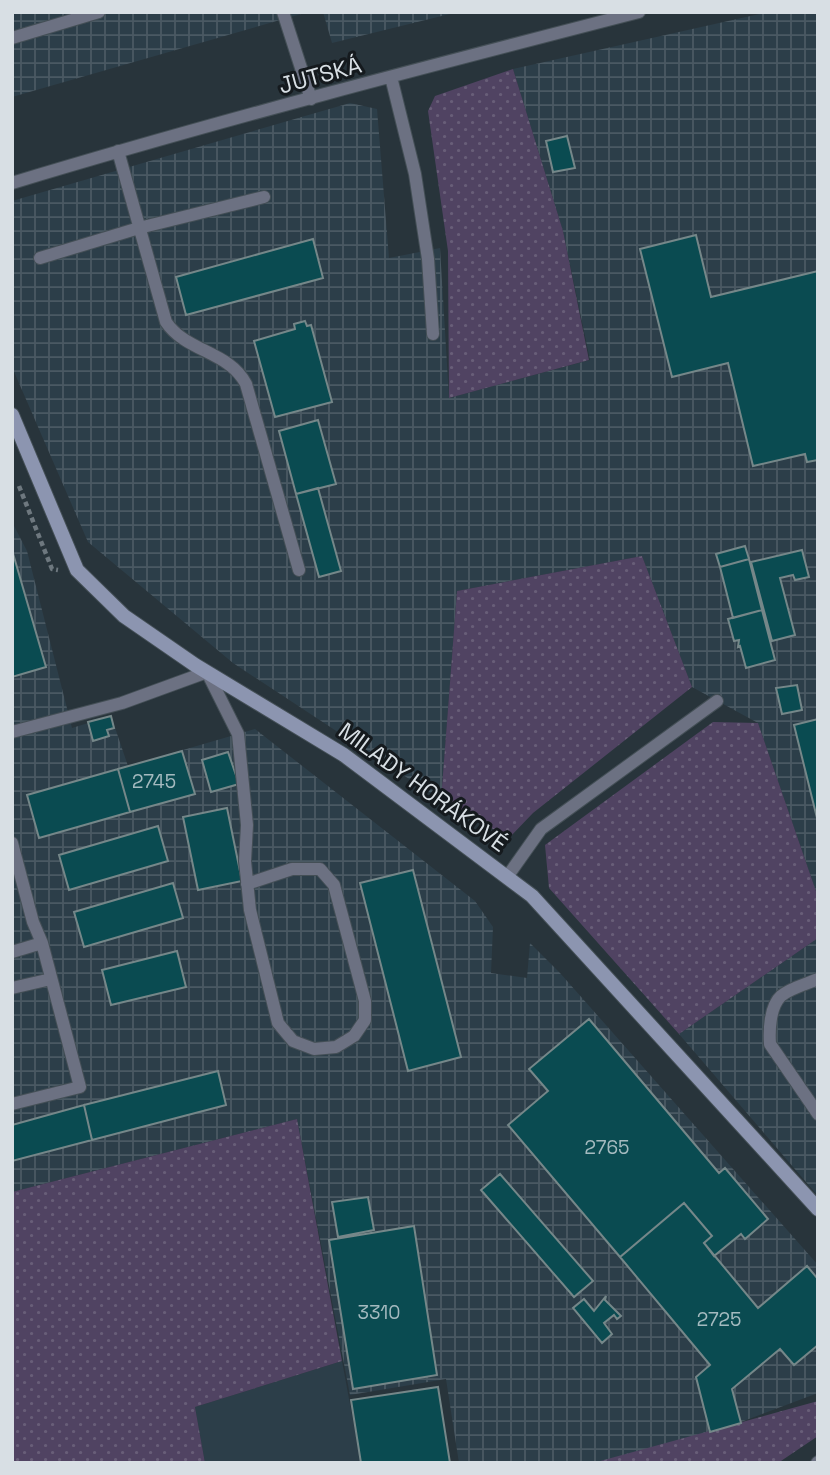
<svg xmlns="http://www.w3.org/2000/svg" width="830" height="1475" viewBox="0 0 830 1475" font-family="'Space Grotesk',sans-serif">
<defs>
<pattern id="industrial-grid" width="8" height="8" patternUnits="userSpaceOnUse" patternTransform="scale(1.75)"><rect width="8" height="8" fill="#2c3e49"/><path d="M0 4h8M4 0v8" fill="none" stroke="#4a5963"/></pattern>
<pattern id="grass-dots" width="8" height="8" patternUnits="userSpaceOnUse" patternTransform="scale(1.75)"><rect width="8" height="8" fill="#504362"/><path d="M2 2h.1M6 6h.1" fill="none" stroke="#685e78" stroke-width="1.8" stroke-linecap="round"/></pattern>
</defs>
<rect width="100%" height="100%" fill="#28343b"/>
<path fill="#2c3e49" d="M342,1361L361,1463H205L195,1407Z"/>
<path fill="url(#industrial-grid)" d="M12,12H308L12,97Z
M323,12H458L332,43Z
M769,12H818V897L758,723L692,687L642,556L457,591L441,800L233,663L88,542L12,367V201L350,103L377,109L389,258L440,248L449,398L590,360L563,231L513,69Z
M12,522L27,551L72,728L111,716L128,766L255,729L475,901L493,927L491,973L527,978L530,943L560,973L818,1265V1393L741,1422L602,1463H459L446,1379L350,1395L297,1119L12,1192Z
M818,938V1196L679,1034Z"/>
<path fill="url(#grass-dots)" d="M513,69L563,231L589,360L449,398L448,251L428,111L435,96Z
M642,556L692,687L533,813L509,838L441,800L457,591Z
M713,722L758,723L818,897V938L679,1034L549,888L545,845Z
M297,1119L342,1361L195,1407L205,1463H12V1192Z
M818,1401V1436L778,1463H593Z"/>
<path fill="#0a4b51" stroke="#758789" stroke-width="2" d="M567,136L575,168L553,172L546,141Z
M696,235L711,297L818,271V460L807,462L805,454L753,466L728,363L672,377L640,249Z
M313,239L323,278L186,315L176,277Z
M305,321L307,326L311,325L332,402L275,417L254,341L295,329L294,324Z
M318,420L336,484L296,494L279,431Z
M318,488L341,571L319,577L296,494Z
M745,546L749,559L720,567L716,554Z
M12,550L46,667L12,677Z
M802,550L809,577L795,580L793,575L780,578L795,635L772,641L751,562Z
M749,559L762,610L733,618L720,567Z
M762,610L775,660L746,668L740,646L738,647L739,640L734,641L728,619Z
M797,685L802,710L782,714L776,688Z
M111,716L114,728L107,730L109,736L93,741L88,722Z
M818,719V818H817L794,725Z
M182,751L195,794L130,812L118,769Z
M228,752L239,784L211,792L202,760Z
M118,769L130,812L39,838L27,795Z
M227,808L242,881L198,890L183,817Z
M158,826L168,861L69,890L59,855Z
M413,870L461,1057L408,1071L360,883Z
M173,883L183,918L84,947L74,912Z
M177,951L186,987L111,1005L102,970Z
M589,1019L719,1173L725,1168L768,1219L745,1239L741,1234L714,1256L704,1243L712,1236L684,1203L620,1257L508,1125L548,1091L529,1069Z
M218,1071L226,1105L92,1140L84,1105Z
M84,1105L92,1140L12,1161V1125Z
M500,1174L593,1281L574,1297L481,1190Z
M368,1197L374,1230L338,1237L332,1202Z
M684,1203L712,1236L704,1243L758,1308L807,1266L818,1279V1345L794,1365L780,1349L732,1389L741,1423L710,1432L696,1377L710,1365L620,1257Z
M414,1226L437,1375L353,1389L329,1240Z
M606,1296L605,1300L621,1316L617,1319L614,1315L604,1323L612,1334L602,1343L573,1308L584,1299L594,1311Z
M438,1387L450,1463H361L351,1400Z"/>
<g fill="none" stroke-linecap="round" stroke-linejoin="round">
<g stroke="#444f56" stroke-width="14">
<path id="lane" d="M283,12L311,99
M12,38L99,12
M391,77L415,174L428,259L433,334
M118,151L166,322C186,352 229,351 246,384L299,570
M12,183C220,120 429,66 639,12
M40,258L139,228L264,197
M12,732L122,703L207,672L238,734L247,825L245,861L250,910L278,1023L293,1041L314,1049L336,1047L354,1036L365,1020V1001L334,885L320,869H292L247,884
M12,843L33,922L42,943L12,952
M507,877L541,829L717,701
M818,979C807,984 790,988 781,996C770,1006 769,1030 770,1044L818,1114
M12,988L51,979
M12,1104L80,1087L42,943
M817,1463L818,1462"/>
</g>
<g stroke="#444f56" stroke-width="16">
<path id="secondary" d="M12,415L77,570L124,616L195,665L344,755L532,896L818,1209"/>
</g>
<path stroke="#6e787f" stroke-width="4.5" stroke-dasharray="5 3.5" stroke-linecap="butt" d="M19,486L52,569L58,570"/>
<use href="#lane" stroke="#6c7182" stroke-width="12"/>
<use href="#secondary" stroke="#8c95b0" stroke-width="14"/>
</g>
<g text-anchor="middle" stroke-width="6" stroke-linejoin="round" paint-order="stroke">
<g font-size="19" fill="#a4babf">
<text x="154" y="788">2745</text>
<text x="607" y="1154">2765</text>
<text x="379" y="1319">3310</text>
<text x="719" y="1326">2725</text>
</g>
<g font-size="23" fill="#d8dfe4" stroke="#151a1e">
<text transform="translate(320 75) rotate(-15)" y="8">JUTSKÁ</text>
<text transform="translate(423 787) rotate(36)" y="8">MILADY HORÁKOVÉ</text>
</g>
</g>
<rect width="830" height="1475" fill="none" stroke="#d8dfe4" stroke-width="28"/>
</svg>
